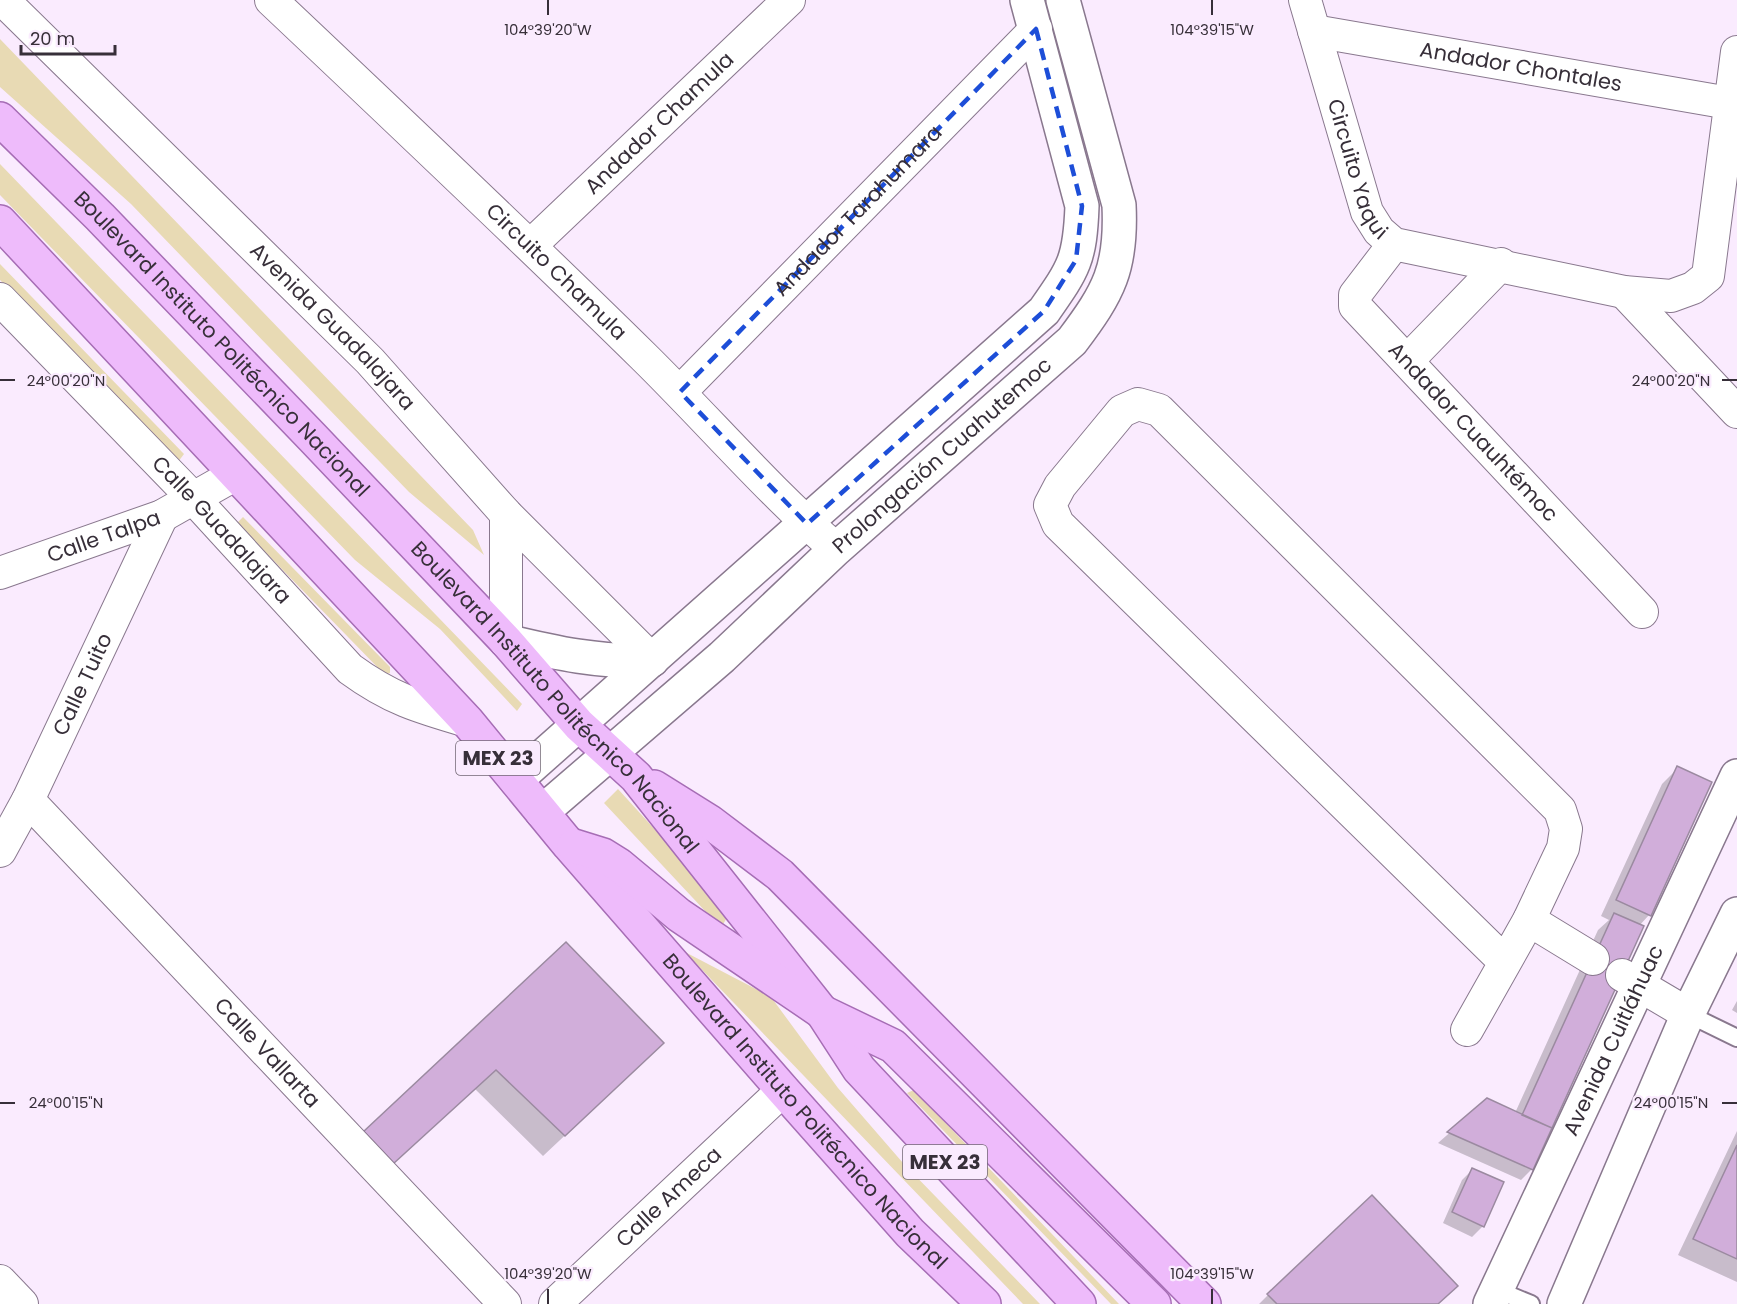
<svg xmlns="http://www.w3.org/2000/svg" width="1737" height="1304" viewBox="0 0 1737 1304" font-family="Poppins,sans-serif">
<rect width="100%" height="100%" fill="#faebfe"/>
<path fill="#e8dab4" d="M0,39L473,530L484,555L409,492L131,204L0,87Z
M0,164L522,704L517,711L440,629L355,560L0,195Z
M0,264L184,454L178,462L0,280Z
M243,517L390,667V673L385,675L237,523Z
M618,789L730,912L721,928L604,803Z
M685,952L771,997L838,1088L903,1163L1040,1304H1023Z
M914,1090L1119,1304H1111L907,1093Z"/>
<path fill="#0003" d="M1678,768L1649,915L1639,926L1532,1169L1521,1180L1438,1143L1487,1100L1515,1113L1598,930L1609,920L1601,916L1662,784Z
M566,944L641,1064L543,1156L475,1089Z
M1737,1001V1013L1732,1010Z
M1737,1131V1282L1678,1255Z
M1473,1169L1483,1226L1472,1237L1443,1223L1462,1180Z
M1268,1295L1437,1304H1259Z"/>
<path fill="#d1aeda" stroke="#9b8aa0" stroke-width="1.5" d="M1677,766L1712,782L1651,916L1616,900Z
M1614,913L1644,926L1552,1128L1522,1115Z
M566,942L664,1043L565,1136L496,1070L393,1164L363,1132Z
M1487,1098L1552,1128L1533,1170L1447,1132Z
M1737,1145V1259L1693,1239Z
M1472,1168L1504,1182L1484,1227L1452,1212Z
M1372,1195L1458,1286L1438,1304H1277L1267,1294Z"/>
<g fill="none" stroke-linecap="round" stroke-linejoin="round">
<g stroke="#89788e" stroke-width="20">
<path id="lane" d="M1688,1014L1737,1038
M1497,1290L1531,1304"/>
</g>
<g stroke="#89788e" stroke-width="34">
<g id="street">
<path id="s1" d="M3,0L370,361L506,514L652,660"/>
<path id="s2" d="M271,0C396,118 521,236 644,357C709,421 768,490 836,549"/>
<path id="s3" d="M1305,0L1367,212L1379,231L1394,244L1624,292L1671,296L1693,288L1708,276L1737,52"/>
<path id="s4" d="M1314,31L1729,103"/>
<path id="s5" d="M1394,244L1355,295V306L1642,612"/>
<path id="s6" d="M531,245L789,0"/>
<path d="M1624,292L1737,412"/>
<path id="s7" d="M0,299L195,500L350,669C391,699 419,707 467,721"/>
<path d="M1407,361L1501,264"/>
<path id="s8" d="M680,392L1036,29"/>
<path d="M506,514V641"/>
<path id="s9" d="M0,573L162,516L236,474"/>
<path id="s10" d="M28,800L505,1304"/>
<path id="s11" d="M0,851L28,800L162,516"/>
<path d="M1529,920L1593,959"/>
<path d="M1622,975L1688,1014"/>
<path d="M1467,1030L1529,920L1563,848L1566,829L1560,810L1159,410L1138,404L1122,411L1060,486L1050,505L1058,524L1505,962"/>
<path d="M0,1281L22,1304"/>
<path id="s12" d="M555,1304L783,1090"/>
</g>
</g>
<g stroke="#89788e" stroke-width="36">
<g id="secondary">
<path d="M506,641C555,653 601,663 652,660"/>
<path d="M516,780L1044,311C1074,268 1080,260 1082,206L1027,0"/>
<path id="s13" d="M542,812L722,657L836,549L1072,341C1109,292 1122,268 1119,205L1063,0"/>
<path id="s14" d="M1490,1304L1737,776"/>
<path d="M1564,1304L1688,1014L1737,914"/>
</g>
</g>
<g stroke="#a66db5" stroke-width="36">
<g id="primary">
<path id="s15" d="M0,119L100,217L313,438L506,641L579,725L636,777L822,1012L859,1069L1079,1304"/>
<path id="s16" d="M0,222L467,721L569,845L783,1090L910,1233L984,1304"/>
<path d="M654,787L710,822L780,875L1204,1304"/>
<path d="M574,846L603,855L619,865L679,915L822,1012L893,1046L1154,1304"/>
</g>
</g>
<use href="#lane" stroke="#fff" stroke-width="16"/>
<use href="#street" stroke="#fff" stroke-width="32"/>
<use href="#secondary" stroke="#fff" stroke-width="33"/>
<use href="#primary" stroke="#eebbfb" stroke-width="33"/>
</g>
<path fill="none" stroke="#1d4ed8" stroke-width="4.5" stroke-dasharray="12 8" stroke-linejoin="round" d="M1036,29L1082,206L1076,260L1044,311L807,524L680,392Z"/>
<path fill="none" stroke="#372f39" stroke-width="2" d="M548,0V15M1212,0V15M0,380H15M1722,380H1737M0,1103H15M1722,1103H1737M548,1289V1304M1212,1289V1304"/>
<g text-anchor="middle" stroke-width="4.5" stroke-linejoin="round" paint-order="stroke">
<g fill="#faebfe" stroke="#726774" stroke-width="1.5">
<rect x="456" y="741" width="84" height="34" rx="4.5"/>
<rect x="903" y="1145" width="84" height="34" rx="4.5"/>
</g>
<g font-size="20" font-weight="bold" fill="#372f39">
<text x="498" y="765">MEX 23</text>
<text x="945" y="1169">MEX 23</text>
</g>
<g font-size="21" fill="#372f39" stroke="#faebfe">
<text dy="7" stroke="none"><textPath href="#s4" startOffset="210">Andador Chontales</textPath></text>
<text dy="7" stroke="none"><textPath href="#s6" startOffset="177">Andador Chamula</textPath></text>
<text dy="7" stroke="none"><textPath href="#s3" startOffset="177">Circuito Yaqui</textPath></text>
<text dy="7" stroke="none"><textPath href="#s8" startOffset="254">Andador Tarahumara</textPath></text>
<text dy="7" stroke="none"><textPath href="#s2" startOffset="394">Circuito Chamula</textPath></text>
<text dy="7" stroke="none"><textPath href="#s1" startOffset="464">Avenida Guadalajara</textPath></text>
<text dy="7" stroke="none"><textPath href="#s15" startOffset="316">Boulevard Instituto Politécnico Nacional</textPath></text>
<text dy="7" stroke="none"><textPath href="#s5" startOffset="248">Andador Cuauhtémoc</textPath></text>
<text dy="7" stroke="none"><textPath href="#s13" startOffset="536">Prolongación Cuahutemoc</textPath></text>
<text dy="7" stroke="none"><textPath href="#s7" startOffset="320">Calle Guadalajara</textPath></text>
<text dy="7" stroke="none"><textPath href="#s9" startOffset="110">Calle Talpa</textPath></text>
<text dy="7" stroke="none"><textPath href="#s11" startOffset="186">Calle Tuito</textPath></text>
<text dy="7" stroke="none"><textPath href="#s15" startOffset="802">Boulevard Instituto Politécnico Nacional</textPath></text>
<text dy="7" stroke="none"><textPath href="#s14" startOffset="291">Avenida Cuitláhuac</textPath></text>
<text dy="7" stroke="none"><textPath href="#s10" startOffset="348">Calle Vallarta</textPath></text>
<text dy="7" stroke="none"><textPath href="#s16" startOffset="1200">Boulevard Instituto Politécnico Nacional</textPath></text>
<text dy="7" stroke="none"><textPath href="#s12" startOffset="156">Calle Ameca</textPath></text>
</g>
</g>
<g font-size="15" text-anchor="middle" fill="#372f39" stroke="#faebfe" stroke-width="4.5" stroke-linejoin="round" paint-order="stroke">
<text x="548" y="35">104°39'20"W</text>
<text x="1212" y="35">104°39'15"W</text>
<text x="66" y="386">24°00'20"N</text>
<text x="1671" y="386">24°00'20"N</text>
<text x="66" y="1108">24°00'15"N</text>
<text x="1671" y="1108">24°00'15"N</text>
<text x="548" y="1279">104°39'20"W</text>
<text x="1212" y="1279">104°39'15"W</text>
</g>
<path d="M21 45v9h94v-9" fill="none" stroke="#372f39" stroke-width="3"/>
<text x="30" y="45" font-size="18" fill="#372f39" stroke="#faebfe" stroke-width="4.5" paint-order="stroke">20 m</text>
</svg>
